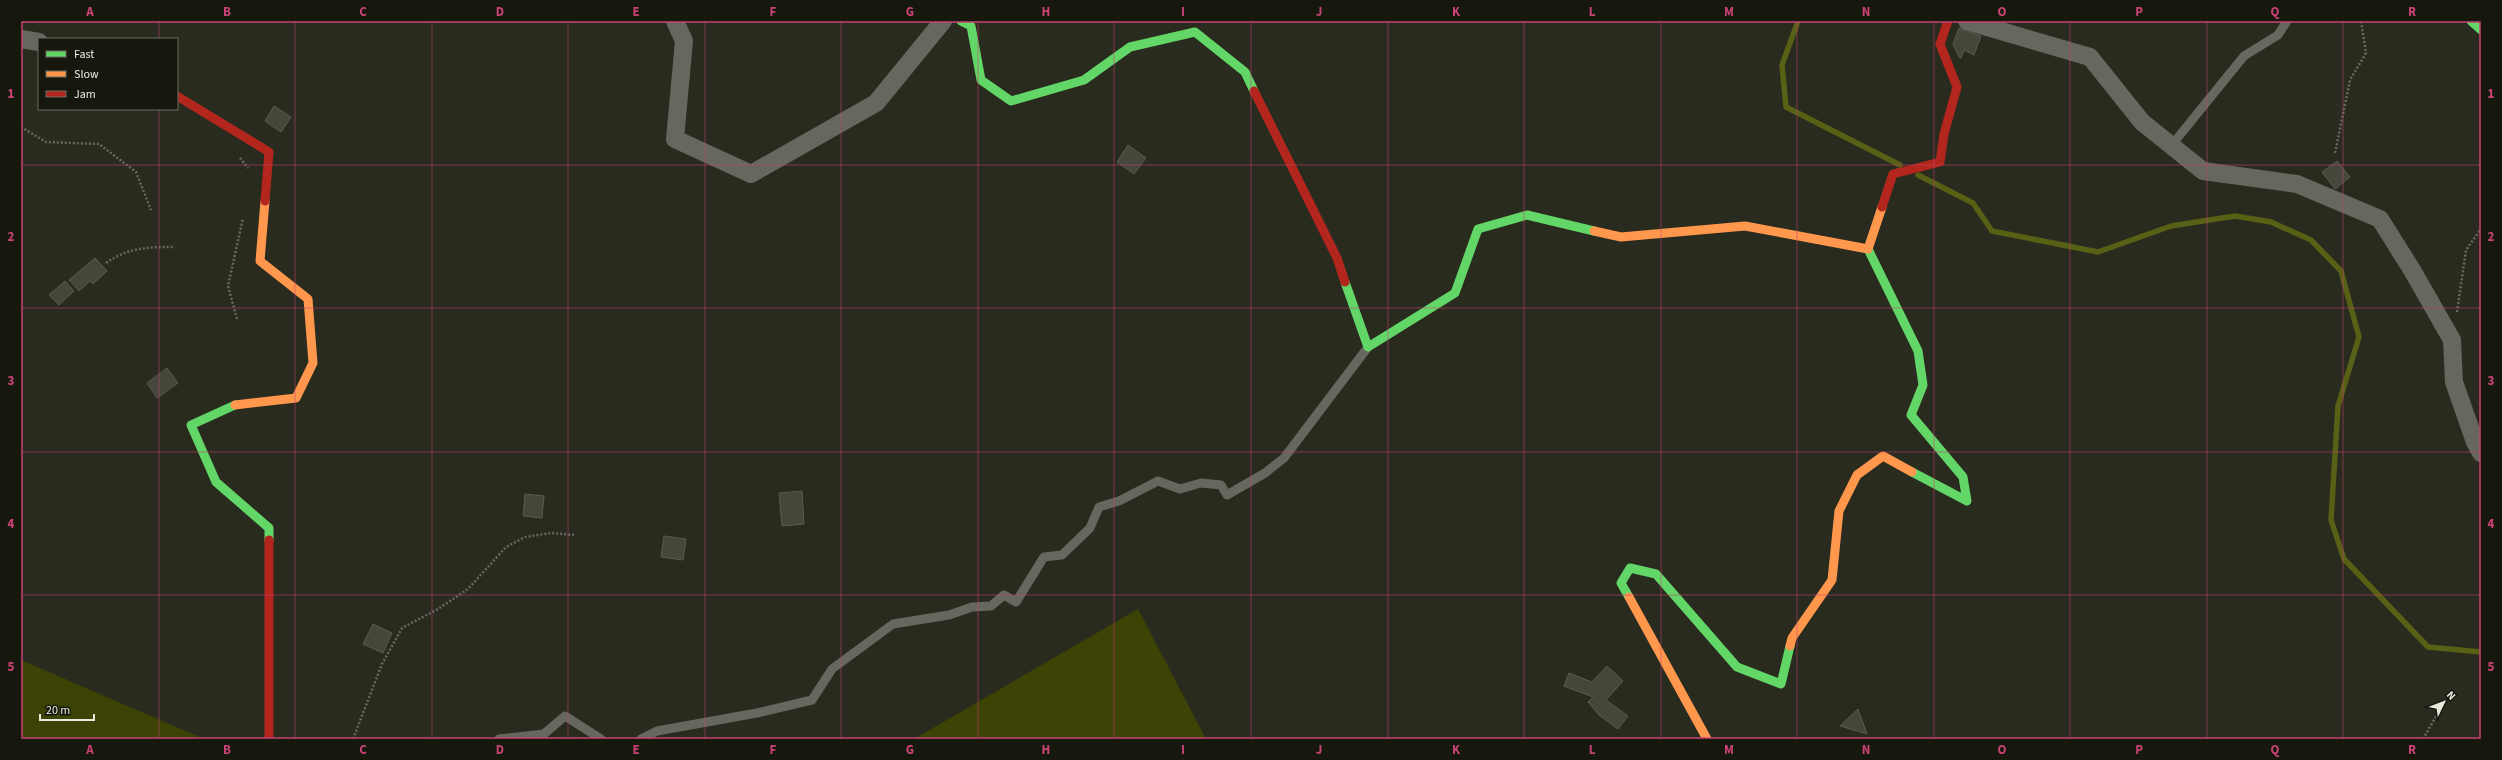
<svg xmlns="http://www.w3.org/2000/svg" width="2502" height="760" viewBox="0 0 2502 760" font-family="'Source Sans 3',sans-serif">
<rect width="100%" height="100%" fill="#2a2b1f"/>
<path fill="#3c4304" d="M1138,609L1206,739H914Z
M21,660L204,739H21Z"/>
<g fill="none" stroke-linecap="round" stroke-linejoin="round">
<path stroke="#576014" stroke-width="5.5" d="M1798,21L1782,65L1786,107L1900,165
M1918,175L1973,203L1992,231L2098,252L2171,226L2235,216L2271,222L2311,240L2341,271L2359,337L2338,406L2331,520L2344,559L2428,647L2481,652"/>
</g>
<path fill="#45473b" stroke="#5a5b51" d="M1959,28L1981,36L1974,55L1964,50L1961,58L1959,57L1953,44Z
M274,106L291,117L281,132L265,121Z
M1128,145L1146,158L1134,174L1117,162Z
M2337,161L2350,177L2335,189L2322,172Z
M95,258L107,271L93,284L90,281L79,291L69,280Z
M65,281L74,291L59,305L49,295Z
M167,368L178,383L157,398L147,383Z
M802,491L804,524L782,526L779,493Z
M525,494L544,496L542,518L523,516Z
M664,536L686,539L683,560L661,557Z
M373,624L392,633L383,653L363,644Z
M1607,666L1623,681L1606,700L1628,716L1618,729L1599,715L1588,702L1593,697L1564,686L1569,673L1592,682Z
M1858,709L1867,734L1840,726Z"/>
<g fill="none" stroke-linecap="round" stroke-linejoin="round">
<path stroke="#67695f" stroke-width="2.5" stroke-dasharray="2 2" stroke-linecap="butt" d="M21,127L46,142L99,144L136,172L151,210
M2335,153L2350,80L2366,53L2361,21
M240,158L248,168
M106,263C129,247 149,247 175,247
M2457,312L2466,250L2481,229
M237,319L228,286L243,218
M353,739L382,664L402,628L438,609L468,589L506,547L525,537L551,533L574,535
M2423,739L2450,692"/>
<path stroke="#66685d" stroke-width="9" d="M2171,146L2244,56L2278,35L2287,21
M499,739L544,734L565,716L601,739
M641,739L657,731L757,713L812,700L832,669L893,624L949,615L972,607L991,606L1004,595L1016,602L1044,557L1062,555L1090,528L1099,507L1119,501L1158,481L1180,489L1201,483L1221,485L1227,495L1265,473L1284,458L1368,347"/>
<path stroke="#66685d" stroke-width="18" d="M675,21L684,41L675,139L751,174L876,103L943,21
M1967,21L2090,57L2142,122L2203,171L2297,184L2380,219L2412,270L2452,340L2454,382L2475,442L2481,453
M21,39L39,42"/>
<path stroke="#63d668" stroke-width="9" d="M961,21L971,26L981,80L1011,101L1084,80L1130,47L1195,32L1245,72L1254,91
M2471,21L2481,30
M1868,249L1918,351L1923,385L1911,415L1963,477L1967,501L1912,472
M1345,282L1368,347L1455,293L1478,229L1527,215L1594,231
M235,405L191,425L216,482L269,528V540
M1629,597L1621,583L1630,568L1656,574L1737,667L1781,684L1790,646"/>
<path stroke="#ff974d" stroke-width="9" d="M1594,231L1621,237L1745,226L1868,249L1882,207
M235,405L296,398L313,363L308,299L260,261L265,201
M1629,597L1707,739
M1790,646L1792,638L1832,580L1839,511L1857,475L1883,456L1912,472"/>
<path stroke="#b3261e" stroke-width="9" d="M1254,91L1337,258L1345,282
M177,96L269,152L265,201
M1882,207L1893,174L1940,162L1944,134L1957,87L1940,44L1948,21
M269,540V739"/>
</g>
<path fill="none" stroke="#c94275" stroke-width="1" stroke-opacity="0.55" d="M159,21V39M295,21V739M432,21V739M568,21V739M705,21V739M841,21V739M978,21V739M1114,21V739M1251,21V739M1388,21V739M1524,21V739M1661,21V739M1797,21V739M1934,21V739M2070,21V739M2207,21V739M2343,21V739M159,109V739M21,165H2481M21,308H2481M21,452H2481M21,595H2481"/>
<rect width="2502" height="760" fill="none" stroke="#16180e" stroke-width="44"/>
<rect x="38" y="38" width="140" height="72" fill="#16180e" stroke="#6a6c60"/>
<rect x="46" y="51" width="20" height="6" fill="#63d668" stroke="#6a6c60"/>
<text x="74" y="58" font-size="12" fill="#e7eadc">Fast</text>
<rect x="46" y="71" width="20" height="6" fill="#ff974d" stroke="#6a6c60"/>
<text x="74" y="78" font-size="12" fill="#e7eadc">Slow</text>
<rect x="46" y="91" width="20" height="6" fill="#b3261e" stroke="#6a6c60"/>
<text x="74" y="98" font-size="12" fill="#e7eadc">Jam</text>
<g transform="translate(2444 702) rotate(47)" stroke="#16180e" stroke-width="3" paint-order="stroke">
<path d="M0-3L7 15L0 10L-7 15Z" fill="#e7eadc"/>
<text y="-6" font-size="11" font-weight="bold" text-anchor="middle" fill="#e7eadc">N</text>
</g>
<path d="M40 714v6h54v-6" fill="none" stroke="#e7eadc" stroke-width="2"/>
<text x="46" y="714" font-size="12" fill="#e7eadc" stroke="#16180e" stroke-width="3" paint-order="stroke">20 m</text>
<rect x="22" y="22" width="2458" height="716" fill="none" stroke="#c94275" stroke-width="1.5"/>
<g font-size="13" text-anchor="middle" font-weight="bold" fill="#c94275">
<text x="90" y="16">A</text>
<text x="227" y="16">B</text>
<text x="363" y="16">C</text>
<text x="500" y="16">D</text>
<text x="636" y="16">E</text>
<text x="773" y="16">F</text>
<text x="910" y="16">G</text>
<text x="1046" y="16">H</text>
<text x="1183" y="16">I</text>
<text x="1319" y="16">J</text>
<text x="1456" y="16">K</text>
<text x="1592" y="16">L</text>
<text x="1729" y="16">M</text>
<text x="1866" y="16">N</text>
<text x="2002" y="16">O</text>
<text x="2139" y="16">P</text>
<text x="2275" y="16">Q</text>
<text x="2412" y="16">R</text>
<text x="11" y="98">1</text>
<text x="2491" y="98">1</text>
<text x="11" y="241">2</text>
<text x="2491" y="241">2</text>
<text x="11" y="385">3</text>
<text x="2491" y="385">3</text>
<text x="11" y="528">4</text>
<text x="2491" y="528">4</text>
<text x="11" y="671">5</text>
<text x="2491" y="671">5</text>
<text x="90" y="754">A</text>
<text x="227" y="754">B</text>
<text x="363" y="754">C</text>
<text x="500" y="754">D</text>
<text x="636" y="754">E</text>
<text x="773" y="754">F</text>
<text x="910" y="754">G</text>
<text x="1046" y="754">H</text>
<text x="1183" y="754">I</text>
<text x="1319" y="754">J</text>
<text x="1456" y="754">K</text>
<text x="1592" y="754">L</text>
<text x="1729" y="754">M</text>
<text x="1866" y="754">N</text>
<text x="2002" y="754">O</text>
<text x="2139" y="754">P</text>
<text x="2275" y="754">Q</text>
<text x="2412" y="754">R</text>
</g>
</svg>
